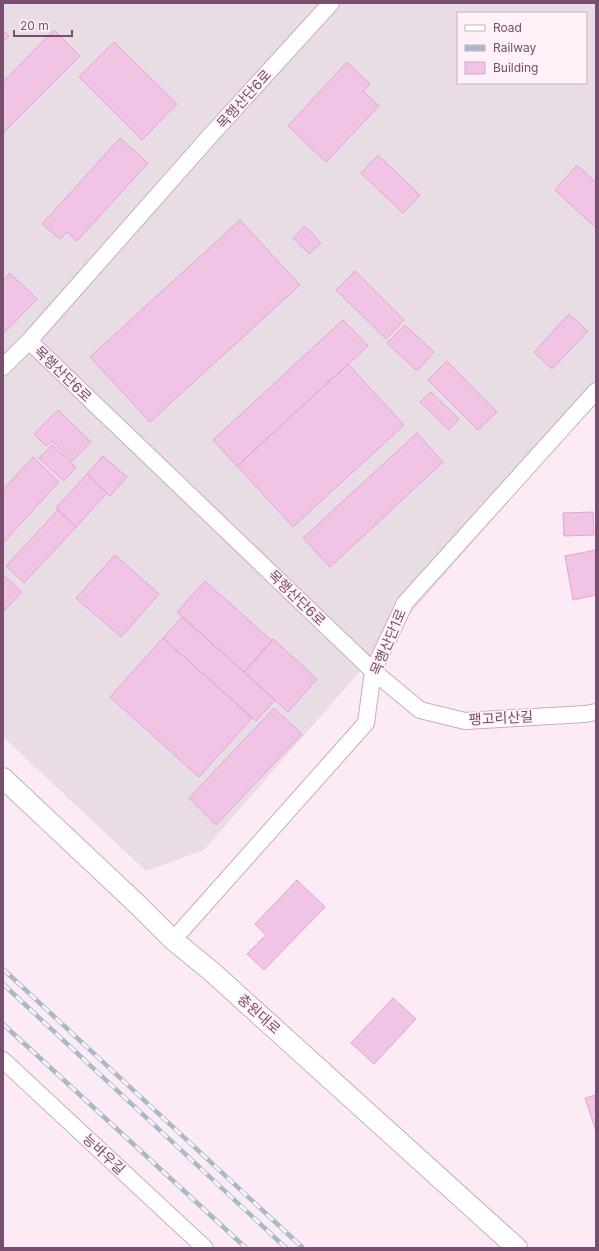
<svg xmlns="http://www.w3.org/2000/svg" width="599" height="1251" viewBox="0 0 599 1251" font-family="Inter,'Noto Sans KR',sans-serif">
<rect width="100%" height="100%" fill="#fcebf4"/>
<path fill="#e9dde5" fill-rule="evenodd" d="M3,3H596V401L204,850L146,871L3,737ZM458,13H586V83H458Z"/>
<path fill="#f1c3e5" stroke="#e3a4d3" d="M3,30L9,36L3,42Z
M54,30L80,56L3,133V82Z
M114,42L177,104L142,140L79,77Z
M347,62L370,84L363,91L379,106L326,162L288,126Z
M120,138L148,163L77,241L67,232L60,239L42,224Z
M378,155L420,195L403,213L361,173Z
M577,165L596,183V228L555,190Z
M240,220L300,285L150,422L90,357Z
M305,226L321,243L309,254L293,238Z
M355,271L404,320L386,339L336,290Z
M10,273L37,299L3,334V281Z
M569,314L588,331L552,369L534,352Z
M343,320L368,346L237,466L213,440Z
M405,325L434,352L417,371L387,343Z
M447,361L497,412L478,430L428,380Z
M348,364L404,425L293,527L237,466Z
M431,392L459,419L449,430L420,402Z
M58,410L91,442L72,461L52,441L46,446L34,434Z
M417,433L443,462L330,567L303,538Z
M52,445L76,467L64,481L39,458Z
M103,456L127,477L110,496L87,474Z
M33,457L59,482L3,543V490Z
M87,474L107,493L76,527L56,508Z
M58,510L76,527L24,583L6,566Z
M593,512L594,535L564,536L563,513Z
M596,550V595L573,600L565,556Z
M115,555L159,594L121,637L76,598Z
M3,575L22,592L3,612Z
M205,581L272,641L244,672L177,612Z
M182,617L275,700L256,721L163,638Z
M163,638L252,718L199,777L110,697Z
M273,639L317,679L288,712L244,672Z
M274,708L302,734L216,825L189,798Z
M297,880L325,907L264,970L247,954L266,935L255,924Z
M393,998L416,1019L374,1064L351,1043Z
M596,1095V1131L585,1098Z"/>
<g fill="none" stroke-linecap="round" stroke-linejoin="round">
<g stroke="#caabc1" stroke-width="18">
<path id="minor" d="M331,3L210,136L29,341L373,671L420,710L465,721L585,714L596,712
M3,367L29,341
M173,940L366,723L373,671L405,603L596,391
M3,1060L205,1248"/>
</g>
<g stroke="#caabc1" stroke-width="22">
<path id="tertiary" d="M3,778L138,905L173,940L211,971L517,1248"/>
</g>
<use href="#minor" stroke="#fff" stroke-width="16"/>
<use href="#tertiary" stroke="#fff" stroke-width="20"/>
<g stroke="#a8bac7" stroke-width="4.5">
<path id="rail" d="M3,969L303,1248
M3,984L286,1248
M3,1024L246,1248"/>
</g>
<use href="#rail" stroke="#fef1f8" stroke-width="3" stroke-dasharray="9" stroke-linecap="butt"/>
</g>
<g text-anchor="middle" stroke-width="3.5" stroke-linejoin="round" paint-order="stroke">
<g font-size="14" fill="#774e6e" stroke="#fef1f8">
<text transform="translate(244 99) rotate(-48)" y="5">목행산단6로</text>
<text transform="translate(63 374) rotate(44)" y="5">목행산단6로</text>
<text transform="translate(297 598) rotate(44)" y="5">목행산단6로</text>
<text transform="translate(388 642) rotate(-67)" y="5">목행산단1로</text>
<text transform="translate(501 718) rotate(-3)" y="5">팽고리산길</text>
<text transform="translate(259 1014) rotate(42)" y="5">충원대로</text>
<text transform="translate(104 1154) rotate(43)" y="5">능바우길</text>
</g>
</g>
<rect width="599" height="1251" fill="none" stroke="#774e6e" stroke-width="8"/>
<rect x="457" y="12" width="130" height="72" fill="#fef1f8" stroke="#c8b0c1"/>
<rect x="465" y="25" width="20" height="6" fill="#ffffff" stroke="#c8b0c1"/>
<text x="493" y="32" font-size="12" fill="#774e6e">Road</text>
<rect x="465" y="45" width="20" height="6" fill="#a8bac7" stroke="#c8b0c1"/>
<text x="493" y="52" font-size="12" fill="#774e6e">Railway</text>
<rect x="465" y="62" width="20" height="12" fill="#f1c3e5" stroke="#c8b0c1"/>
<text x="493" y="72" font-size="12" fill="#774e6e">Building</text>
<path d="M14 30v6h58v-6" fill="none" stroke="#774e6e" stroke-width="2"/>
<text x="20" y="30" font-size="12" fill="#774e6e" stroke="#fef1f8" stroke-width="3" paint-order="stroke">20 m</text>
</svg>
